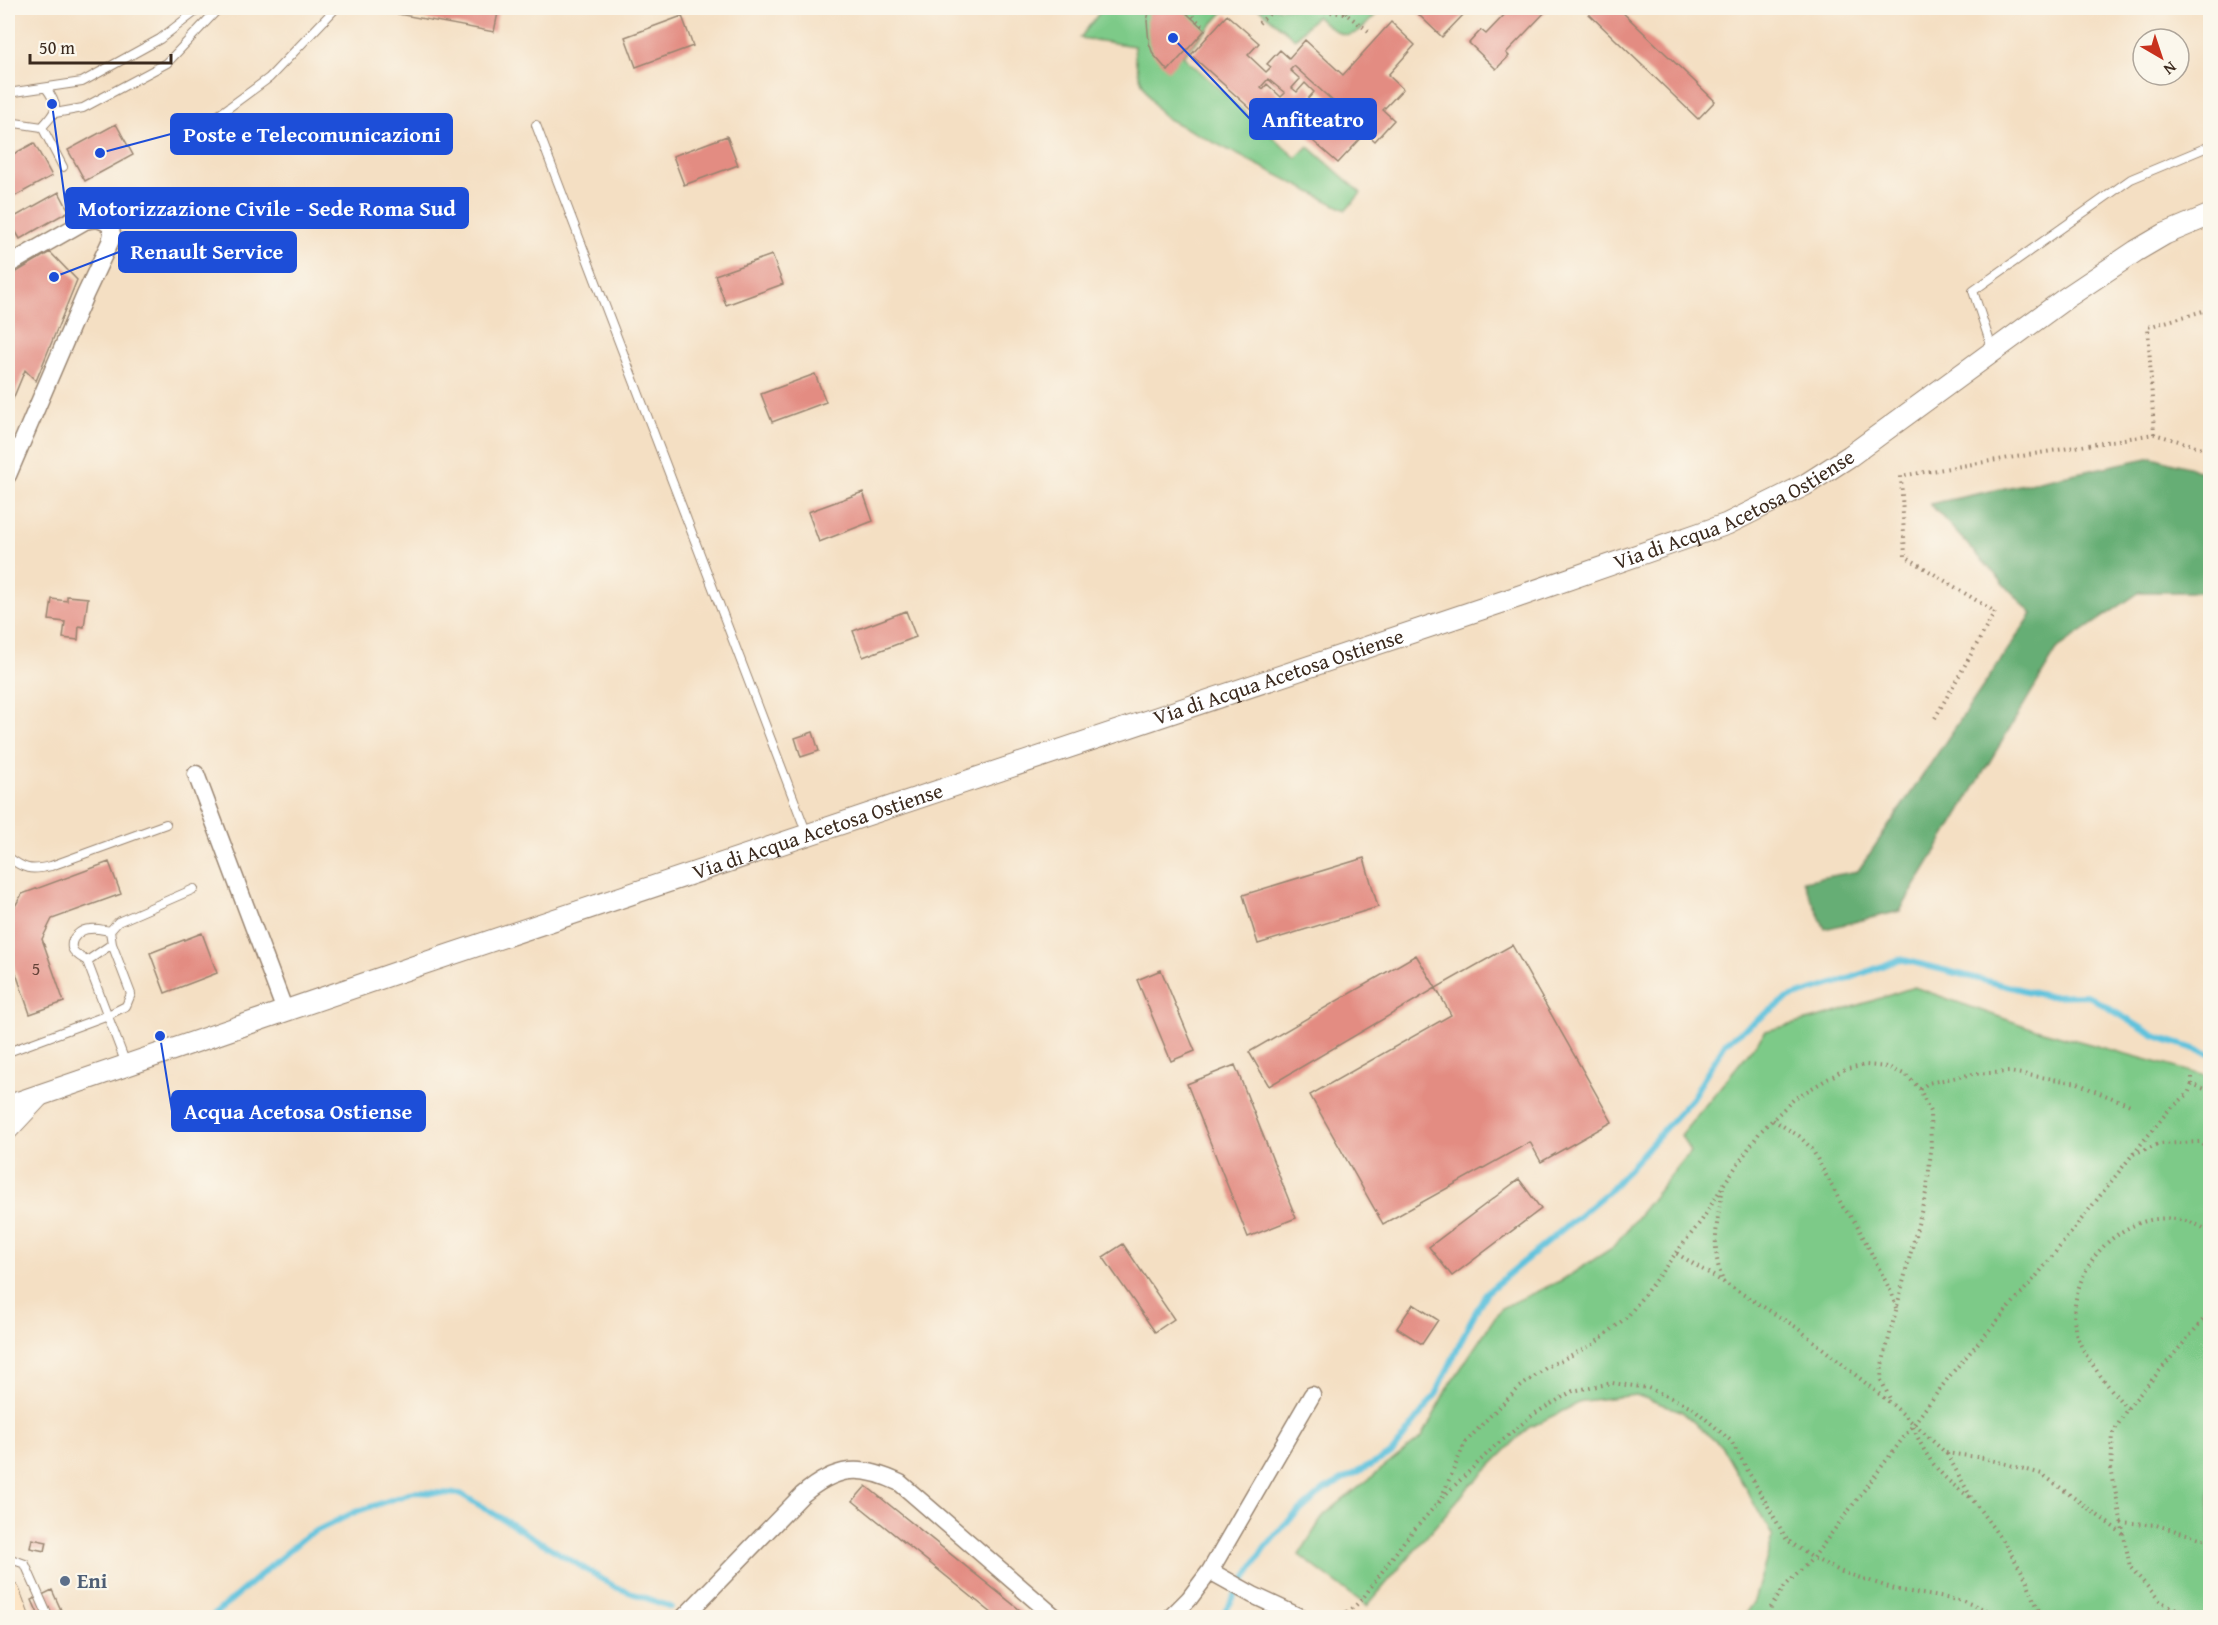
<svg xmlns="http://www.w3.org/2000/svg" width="2218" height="1625" viewBox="0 0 2218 1625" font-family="'Gentium Book Plus',serif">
<rect width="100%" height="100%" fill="#fbf7ec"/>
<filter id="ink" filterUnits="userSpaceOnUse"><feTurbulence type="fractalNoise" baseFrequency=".0167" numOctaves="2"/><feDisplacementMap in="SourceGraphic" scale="12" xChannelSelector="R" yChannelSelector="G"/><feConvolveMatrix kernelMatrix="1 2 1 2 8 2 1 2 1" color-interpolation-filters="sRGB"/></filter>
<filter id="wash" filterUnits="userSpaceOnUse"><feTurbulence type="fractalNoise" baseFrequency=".008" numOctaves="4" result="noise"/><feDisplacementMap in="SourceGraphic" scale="24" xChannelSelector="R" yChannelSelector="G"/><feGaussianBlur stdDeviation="1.35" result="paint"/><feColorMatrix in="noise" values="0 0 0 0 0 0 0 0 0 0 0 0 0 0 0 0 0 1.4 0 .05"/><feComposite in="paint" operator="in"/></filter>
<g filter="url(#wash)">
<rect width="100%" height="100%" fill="#f4dfc3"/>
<path fill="#7dca88" stroke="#5c7a53" stroke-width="1.5" d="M1103,8H1227L1183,56L1296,158L1308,146L1361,193L1346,210L1164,117C1146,96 1135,74 1134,46L1080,38Z
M1258,8H1382C1354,38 1350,46 1316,16L1295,39Z
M1914,987L2028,1027L2210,1077V1617H1743L1754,1601L1773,1537L1722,1447L1681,1411L1636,1395L1583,1401L1528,1428L1467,1489L1367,1606L1299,1555L1324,1515L1422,1437L1451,1383L1501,1308L1562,1280L1612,1248L1690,1152L1681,1135L1766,1031L1829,1015Z"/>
<path fill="#66ae74" stroke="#506c49" stroke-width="1.5" d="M2152,457L2210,473V592H2140L2058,648L1900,911L1825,929L1803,881L1858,871L2032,614L1930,504Z"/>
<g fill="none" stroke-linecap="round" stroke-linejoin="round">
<path stroke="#5fc2dd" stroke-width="6" d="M210,1618L306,1536L355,1512L414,1492L461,1494L615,1587L671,1607
M1221,1618L1264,1549L1285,1524L1324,1490L1391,1454L1436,1394L1469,1324L1486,1293L1610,1190L1692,1098L1726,1042L1788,998L1843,981L1900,959L2046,996L2087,995L2155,1036L2210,1054"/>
</g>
<g id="blocks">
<path fill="#e38c82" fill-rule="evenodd" d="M387,8H499L494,32L387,12Z
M1150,8H1181L1205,30L1168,71L1153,54L1149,43L1147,21Z
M1425,8H1460L1465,13L1442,37L1418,14Z
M1511,8H1549L1506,53L1509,56L1496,69L1469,43L1481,30L1486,34Z
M1595,8H1618L1715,101L1698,119L1589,14Z
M1227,15L1259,43L1248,55L1266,72L1271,67L1267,64L1280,50L1289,58L1305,40L1343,75L1391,22L1415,45L1388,75L1403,89L1383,110L1394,120L1375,141L1366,133L1338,163L1305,134L1334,102L1294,66L1290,70L1300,79L1292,88L1297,92L1305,83L1314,92L1283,127L1269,114L1263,120L1191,55ZM1268,79L1285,93L1281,97L1267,84L1263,89L1261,87Z
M682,16L693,46L636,67L625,37Z
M116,124L133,155L85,181L68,150Z
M727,136L738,165L684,185L673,156Z
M34,143L52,176L8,200V157Z
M59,192L69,211L20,239L9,220Z
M50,252L77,280L36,381L25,370L8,411V277Z
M772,255L783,284L726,305L715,275Z
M815,374L826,402L772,422L761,394Z
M863,492L873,521L819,542L808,512Z
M67,596L88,598L84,627L79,626L78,640L63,638L65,622L49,620L52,599L67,601Z
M906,611L916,637L863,657L853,631Z
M813,732L819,751L801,757L795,738Z
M1364,858L1378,907L1258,944L1243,895Z
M109,862L121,894L52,919L42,939L64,1002L30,1014L8,950V918L22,894Z
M202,933L217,973L165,993L150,953Z
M1512,945L1612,1122L1541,1162L1530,1142L1383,1224L1310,1095L1451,1015L1436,988Z
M1416,955L1436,988L1269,1086L1249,1052Z
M1161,970L1195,1051L1171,1061L1137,980Z
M1235,1065L1296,1218L1248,1237L1187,1084Z
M1519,1179L1541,1209L1452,1276L1429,1247Z
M1123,1244L1174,1319L1155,1332L1103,1257Z
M1413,1304L1438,1320L1422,1344L1397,1328Z
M866,1486L1030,1618H998L853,1501Z
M32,1539L47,1542L45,1551L30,1548Z
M52,1590L61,1610L45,1618H40L32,1600Z"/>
</g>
</g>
<g filter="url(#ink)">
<use href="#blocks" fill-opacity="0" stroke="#988470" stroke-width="1.5"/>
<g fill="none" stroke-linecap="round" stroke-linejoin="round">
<g stroke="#988470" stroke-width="10">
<path id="service" d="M8,93L82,82L160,39L200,8
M55,113L83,108L167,63L219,8
M8,122L42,127L63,167
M536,125L807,834
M42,127C57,111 60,107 46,88
M186,139L269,78L336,8
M1993,351L1973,291L2131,179L2210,146
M8,857C24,869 30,871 51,866L166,824
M110,931C103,930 97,928 90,929C81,929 70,938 72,948C74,954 82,958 87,961L126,1064
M87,961L112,944
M8,1052L108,1015L126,1006L131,994L112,944L110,931L118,922L194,889
M8,1558L25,1564L49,1618"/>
</g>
<g stroke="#988470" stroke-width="19">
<path id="minor" d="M8,265L85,221C96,218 101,219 110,225L112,234L110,242L85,295L8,475
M196,774L285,1011
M1210,1571L1253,1595L1302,1618
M683,1618L802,1495C836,1466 861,1464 900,1483L1056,1618
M1170,1618L1189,1599L1210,1571L1312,1395"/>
</g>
<g stroke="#988470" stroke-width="23">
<g id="tertiary">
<path id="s1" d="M8,1106L416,966L1517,597L1727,524L1805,485L1850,456L2066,298L2136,251L2165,234L2210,215"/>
<path d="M8,1129L38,1097"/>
</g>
</g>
<g stroke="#988470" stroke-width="26">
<path id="secondary" d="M8,1594L17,1618"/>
</g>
<path stroke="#988470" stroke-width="4" stroke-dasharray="1.5 4.5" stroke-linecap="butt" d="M1184,8L1206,29
M1219,8L1223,11
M1301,8L1346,14L1371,33
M1346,14L1347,8
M1259,23L1276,8
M2154,434L2148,327L2210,309
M1935,718L1995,612L1905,556L1901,476L2154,434L2210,450
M2192,1077V1084L2210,1091
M1920,1089L1928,1083L1973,1074L2009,1072L2078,1083L2092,1090L2133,1106
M1773,1120L1799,1136L1812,1149L1843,1207L1857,1225L1892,1294L1896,1308
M2133,1154L2168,1111L2188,1094L2192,1084
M1723,1188C1717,1220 1710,1252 1724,1283
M1676,1253L1702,1220L1724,1184L1760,1132L1795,1098L1843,1070L1866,1065L1888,1067L1906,1075L1920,1089L1930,1112L1931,1151L1927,1189L1882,1365L1881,1380L1891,1401
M2127,1409C2112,1390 2078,1352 2075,1328C2066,1255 2145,1189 2210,1232
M1913,1427C1927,1460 1941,1478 1971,1498
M1947,1454L1972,1499L2007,1547L2025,1577L2042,1618
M1439,1503L1465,1443L1489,1417L1519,1388L1547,1367L1594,1344L1628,1316L1676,1253L1796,1327L1894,1406L1946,1453L1984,1458L2042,1474L2124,1535
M2121,1522L2156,1525L2210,1541
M1336,1618L1353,1608L1363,1598L1405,1540L1444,1496L1494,1447L1534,1414L1573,1391L1612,1383L1648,1388L1692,1407L1731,1441L1787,1540L1813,1558L1842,1572L1898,1590L1963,1601L2007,1618
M1764,1618L1785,1586L1813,1558L1952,1373L2039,1273L2133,1154L2159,1144L2200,1142L2210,1150
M2198,1618L2161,1602L2130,1567L2111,1468L2113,1433L2127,1409L2210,1312"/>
<use href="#service" stroke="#fff" stroke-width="8"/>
<use href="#minor" stroke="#fff" stroke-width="16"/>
<use href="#tertiary" stroke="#fff" stroke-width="21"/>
<use href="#secondary" stroke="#fde5c5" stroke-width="24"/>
</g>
</g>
<circle fill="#5c6f8a" stroke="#fbf7ec" stroke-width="2" cx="65" cy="1581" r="6"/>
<g text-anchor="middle" stroke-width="4.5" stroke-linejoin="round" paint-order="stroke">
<g font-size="18" fill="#654237">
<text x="36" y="975">5</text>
</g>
<g font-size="21" fill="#3b2a1e" stroke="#fbf7ec">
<text dy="7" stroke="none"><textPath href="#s1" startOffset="1827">Via di Acqua Acetosa Ostiense</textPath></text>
<text dy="7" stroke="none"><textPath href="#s1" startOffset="1341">Via di Acqua Acetosa Ostiense</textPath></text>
<text dy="7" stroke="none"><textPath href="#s1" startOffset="855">Via di Acqua Acetosa Ostiense</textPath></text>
</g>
<g font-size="21" font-weight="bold" fill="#4e5e75" stroke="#fbf7ec" text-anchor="start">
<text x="77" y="1588">Eni</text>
</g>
</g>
<path fill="none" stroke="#1d4ed8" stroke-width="2" d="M1173 38L1250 119M100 153L171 134M52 104L66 208M54 277L119 252M160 1036L172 1111"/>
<g fill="#1d4ed8" stroke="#fbf7ec" stroke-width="2">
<circle cx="1173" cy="38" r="6"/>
<circle cx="100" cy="153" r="6"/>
<circle cx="52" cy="104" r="6"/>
<circle cx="54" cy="277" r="6"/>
<circle cx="160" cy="1036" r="6"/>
</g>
<g fill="#1d4ed8" stroke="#1d4ed8" stroke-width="2">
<rect x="1250" y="99" width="126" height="40" rx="6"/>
<rect x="171" y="114" width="281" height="40" rx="6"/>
<rect x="66" y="188" width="402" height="40" rx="6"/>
<rect x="119" y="232" width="177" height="40" rx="6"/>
<rect x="172" y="1091" width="253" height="40" rx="6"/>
</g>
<g font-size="22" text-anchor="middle" font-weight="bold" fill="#fff">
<text x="1313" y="127">Anfiteatro</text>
<text x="312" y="142">Poste e Telecomunicazioni</text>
<text x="267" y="216">Motorizzazione Civile - Sede Roma Sud</text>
<text x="207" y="259">Renault Service</text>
<text x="298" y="1119">Acqua Acetosa Ostiense</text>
</g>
<rect width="2218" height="1625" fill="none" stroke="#fbf7ec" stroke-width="30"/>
<g transform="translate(2161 57) rotate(141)"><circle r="28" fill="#fbf7ec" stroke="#aea59a" stroke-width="1.5"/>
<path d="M0-4.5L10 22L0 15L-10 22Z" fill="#c8321e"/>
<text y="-9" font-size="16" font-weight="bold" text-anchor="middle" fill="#3b2a1e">N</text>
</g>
<path d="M30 54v9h141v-9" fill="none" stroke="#3b2a1e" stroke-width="3"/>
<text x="39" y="54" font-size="18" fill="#3b2a1e" stroke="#fbf7ec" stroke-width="4.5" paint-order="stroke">50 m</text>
</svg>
